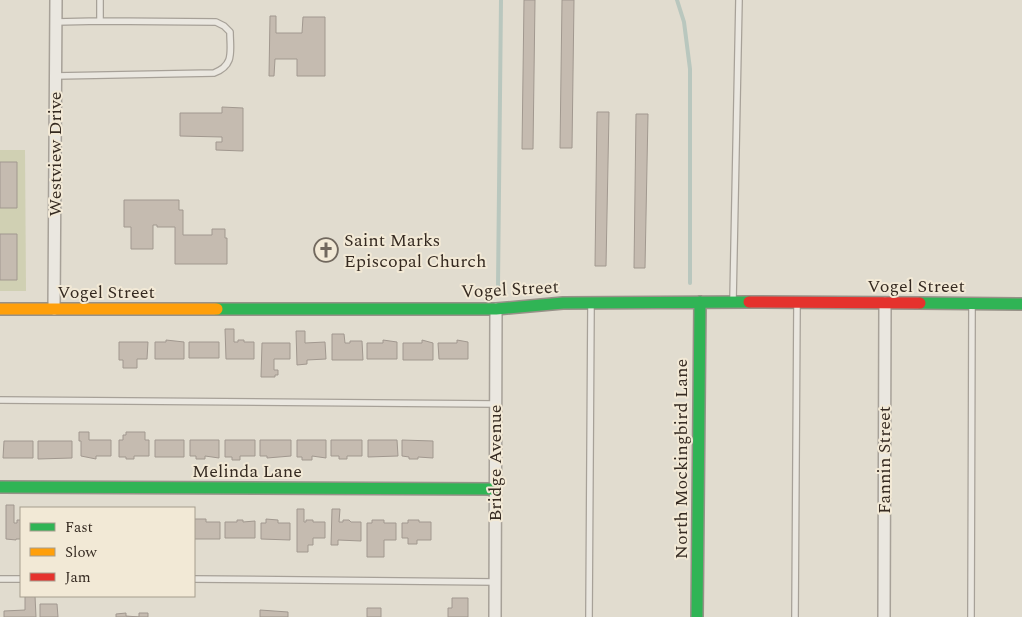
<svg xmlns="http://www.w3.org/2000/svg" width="1022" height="617" viewBox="0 0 1022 617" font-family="Spectral,serif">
<rect width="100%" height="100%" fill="#e1dccf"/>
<path fill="#d0d0b3" d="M0,150H25L26,291H0Z"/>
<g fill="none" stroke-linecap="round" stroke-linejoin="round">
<path stroke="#b9c7be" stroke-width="4" d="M677,0L684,22L690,69V283
M498,287L501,0"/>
</g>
<path fill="#c5bbb0" stroke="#a1988f" d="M524,0H535L533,149H522Z
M562,0H574L572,148H560Z
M270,16H276V33H302L303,17H325V76H297V59H275L274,76H269Z
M222,107L243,108V151L216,150V142H222V137L180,136V113H222Z
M597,112H609L606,266H595Z
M636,114H648L645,268H634Z
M0,162H17V208H0Z
M124,200H179V210H183V235H212V229H225V238H227V264H175V227H157V225H153V249H131V227H124Z
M0,234H17V280H0Z
M225,329H234V342H238V340H244V342H254V359H226Z
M296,331H305V343L325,342L326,359L307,360V364L297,365Z
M332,334H344L345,343H350V341H362L363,360H332Z
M166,340L184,342V359H155V342H166Z
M383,340L397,342V359H367V343H383Z
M422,340L433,343V360H403V343H422Z
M457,340L468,342V359H439L438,343H457Z
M119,342H148L147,359H137V368H123V360H119Z
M189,342H219V358H189Z
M262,343H290V359H274V370H278V375H275V377H261Z
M79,432H89V440H111V456H96V459L81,456V441H79Z
M126,432H145V440H149V456H134V459H126V457H119V440H123V435H126Z
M155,440H184V457H155Z
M190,440H219V458L205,456V459H196V456H190Z
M225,440H255V456H240V460H232V457H225Z
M260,440H291V456L267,458V456H260Z
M297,440H326V458L312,456V460H302V457H297Z
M331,440H362V456H347V459H339V456H331Z
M368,440H397L398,456L368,457Z
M402,440L433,441V458L418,457V459H409V457L402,456Z
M4,441H33V458H3Z
M38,441H72V458L38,459Z
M6,505H14V523H17V520H21V539H16V540L6,539Z
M297,509H304V522H306V520H313V522H325V538H313V545H308V552H297Z
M332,509H340L339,522H343V520H349L351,522H361V541L338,540V545H331Z
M194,519H206V522H220V539H194Z
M266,519L278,520V523H290V540L261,539V523H266Z
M237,520H243V522L255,521V538H225V522H237Z
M372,520H384V523H396V540H384V557H367V523H372Z
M408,520H419V522H431V540H417V544H408V538H402V523H408Z
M25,596H35L36,617H4V611L25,610Z
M452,598H468V617H448V608H452Z
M40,604H57L58,617H40Z
M367,608H381V617H367Z
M260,610L288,612V617H260Z
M126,613V616L139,617V613H148V617H116V614Z"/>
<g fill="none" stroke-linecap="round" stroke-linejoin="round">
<g stroke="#a7a198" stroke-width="8">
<path id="lane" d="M56,22L100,21
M55,76L214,73C235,65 230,51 230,32L224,26L216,22L100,21V0
M733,300L739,0
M0,400L495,404
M0,579H21
M194,579L495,582
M589,617L591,305
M795,617L797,305
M971,617L972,306"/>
</g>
<g stroke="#a7a198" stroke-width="14">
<path id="street" d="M54,309L56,0
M495,617L496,309
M884,617L885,303"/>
</g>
<g stroke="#979188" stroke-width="14">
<path id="fast" d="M920,303L1022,304
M217,309H496L563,303L749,302
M0,487L495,489
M697,617L700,302"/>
</g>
<g stroke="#979188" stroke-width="14">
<path id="slow" d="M0,309H217"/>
</g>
<g stroke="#979188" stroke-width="14">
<path id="jam" d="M749,302L920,303"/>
</g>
<use href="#lane" stroke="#eae7e0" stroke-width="5.5"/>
<use href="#street" stroke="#eae7e0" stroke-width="11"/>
<use href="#fast" stroke="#30b455" stroke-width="11"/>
<use href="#slow" stroke="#ff9f0a" stroke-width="11"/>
<use href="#jam" stroke="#e5322d" stroke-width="11"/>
</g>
<defs>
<g id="church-ring" transform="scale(1.25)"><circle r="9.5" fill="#f2e9d6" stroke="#71685e" stroke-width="1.5"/><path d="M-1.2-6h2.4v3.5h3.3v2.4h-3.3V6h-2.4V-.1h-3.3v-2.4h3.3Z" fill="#71685e"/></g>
</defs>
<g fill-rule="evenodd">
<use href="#church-ring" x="326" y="250"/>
</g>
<g text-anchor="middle" stroke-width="4" stroke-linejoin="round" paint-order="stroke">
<g font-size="18" fill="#352a21" stroke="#f2e9d6">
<text transform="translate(55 154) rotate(-90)" y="6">Westview Drive</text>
<text x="916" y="292">Vogel Street</text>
<text transform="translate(510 289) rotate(-3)" y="6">Vogel Street</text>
<text x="106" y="298">Vogel Street</text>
<text transform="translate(681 459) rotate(-90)" y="6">North Mockingbird Lane</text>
<text transform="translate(884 460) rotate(-90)" y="6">Fannin Street</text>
<text transform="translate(495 463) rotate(-90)" y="6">Bridge Avenue</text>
<text x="247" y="477">Melinda Lane</text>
</g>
<g font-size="18" fill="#352a21" stroke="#f2e9d6" text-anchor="start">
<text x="344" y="246">Saint Marks<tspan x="344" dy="21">Episcopal Church</tspan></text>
</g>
</g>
<rect x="20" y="507" width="175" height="90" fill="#f2e9d6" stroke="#a69d8e"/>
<rect x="30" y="523" width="25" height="8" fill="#30b455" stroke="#a69d8e"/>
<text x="65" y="532" font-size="15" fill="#352a21">Fast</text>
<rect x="30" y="548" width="25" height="8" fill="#ff9f0a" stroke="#a69d8e"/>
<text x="65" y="557" font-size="15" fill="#352a21">Slow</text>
<rect x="30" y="573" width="25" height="8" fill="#e5322d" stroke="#a69d8e"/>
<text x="65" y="582" font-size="15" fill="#352a21">Jam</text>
</svg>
